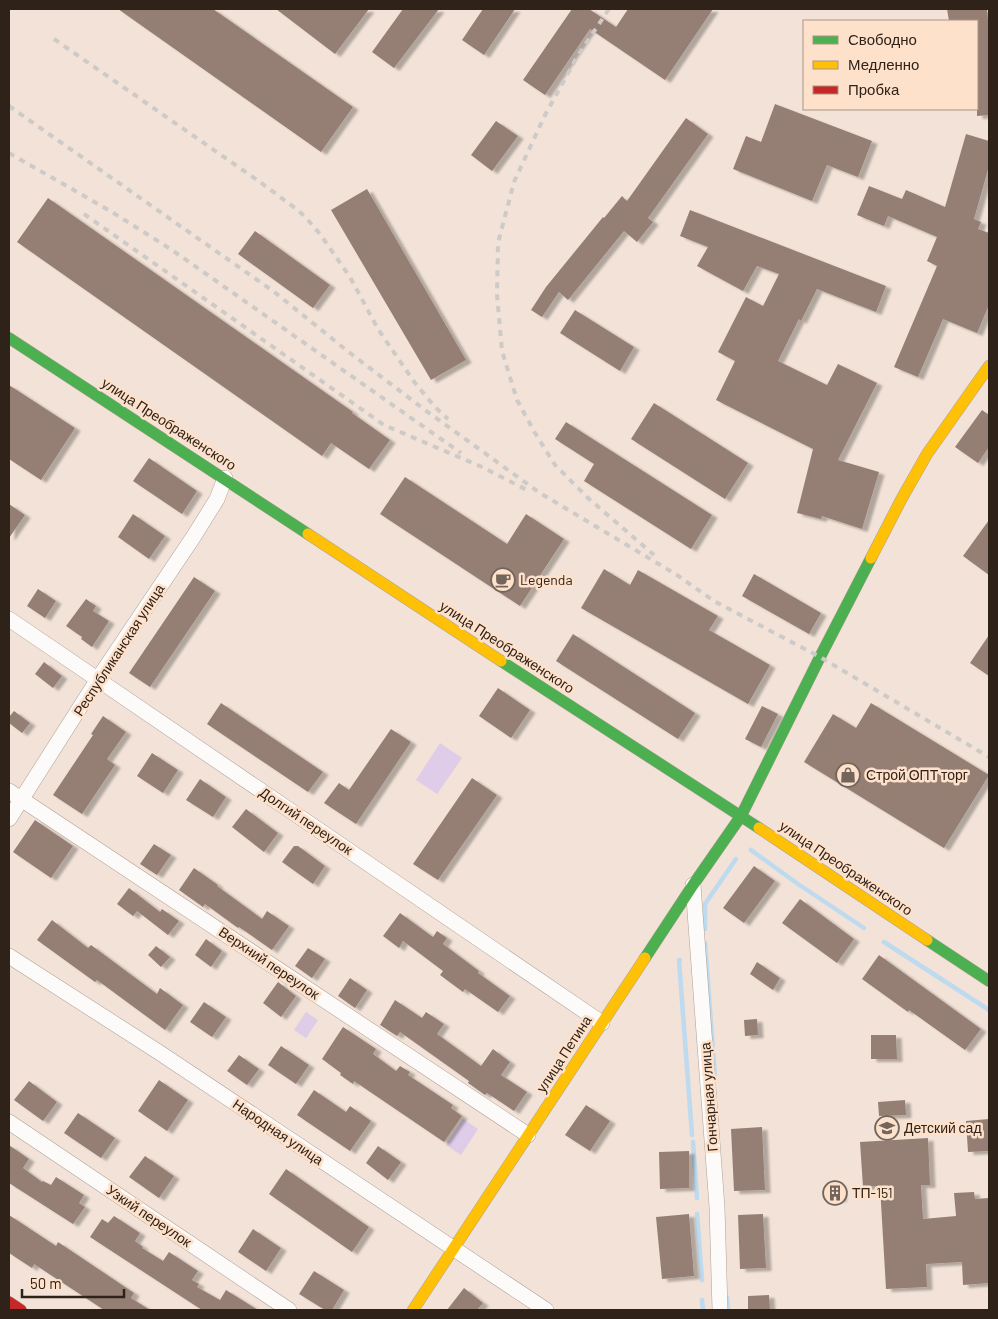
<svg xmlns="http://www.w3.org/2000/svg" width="998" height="1319" viewBox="0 0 998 1319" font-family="Barlow,sans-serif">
<defs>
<filter id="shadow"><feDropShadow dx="5.5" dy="3" stdDeviation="1" flood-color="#0004"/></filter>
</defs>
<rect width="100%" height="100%" fill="#f2e2d7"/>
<path fill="#decce9" d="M440,743L462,758L437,794L416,780Z
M306,1012L318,1020L306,1038L294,1030Z
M463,1119L478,1129L461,1155L446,1145Z"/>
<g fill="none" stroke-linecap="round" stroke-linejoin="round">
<path stroke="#bddaef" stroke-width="4.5" d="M751,850L798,884L864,928
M705,929V904L736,859
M884,942L989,1010
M705,943L715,1076
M680,960H679L692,1135
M693,1142L697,1198
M697,1214L702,1280
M727,1298L728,1310
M702,1300L703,1310"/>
</g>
<path fill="#957f74" filter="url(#shadow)" d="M118,9H213L353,107L321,152Z
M276,9H369L335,54Z
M403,9H439L394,68L372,52Z
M483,9H515L484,55L462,40Z
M572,9H589L616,27L628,9H713L665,80L590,29L545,95L523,80Z
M947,9H987L989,32V115L977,116V21H949Z
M775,104L872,141L858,177L827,165L812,201L733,169L746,136L761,142Z
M686,118L708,134L648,218L653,222L637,242L624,231L568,300L559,292L542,317L531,310L546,287L603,217L604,218L622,196L627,201Z
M496,121L518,136L492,171L471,155Z
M966,134L989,141V166L974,219L981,222L978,229L989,233V305L977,333L943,319L918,377L894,367L937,266L927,261L937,237L888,216L884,226L857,215L869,186L902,199L906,190L945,207Z
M367,189L466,360L431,380L331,210Z
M48,198L353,412L352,413L390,440L369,469L331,443L322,456L17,242Z
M690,210L886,286L876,312L817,289L801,321L799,319L778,361L827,385L838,364L877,383L838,460L879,472L862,529L822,516L821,519L797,513L813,449L716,400L735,361L718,352L746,297L763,306L779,274L757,266L743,291L697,266L708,247L680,236Z
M255,231L330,285L313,308L238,254Z
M575,310L634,347L620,371L560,333Z
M9,385L75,428L41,480L9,459Z
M654,403L748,463L725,499L631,439Z
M982,410L989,415V447L978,463L955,447Z
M566,422L712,515L691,549L584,481L594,464L555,439Z
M149,458L197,491L182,514L133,481Z
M405,477L507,544L526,514L564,539L520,606L380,514Z
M9,504L25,515L9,538Z
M133,514L165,536L149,559L118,537Z
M989,520V575L963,556Z
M604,569L630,585L638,570L718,616L709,630L770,665L748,704L581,608Z
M754,574L821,613L809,634L742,596Z
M194,577L215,591L150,687L129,673Z
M38,589L56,601L45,618L27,606Z
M86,599L96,606L93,611L109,621L92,647L81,639L82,637L66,626Z
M573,634L695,713L678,739L556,661Z
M989,635V676L970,663Z
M44,662L62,676L53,688L35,674Z
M498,688L530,710L511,738L479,716Z
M221,703L323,772L308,792L207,724Z
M871,703L989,775L944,848L804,762L833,714L856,728Z
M762,706L778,714L761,747L745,739Z
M14,711L30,723L22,733L9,723V717Z
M103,716L126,732L107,759L115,765L82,814L53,795L93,735L91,734Z
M391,729L411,742L356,824L324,803L339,783L349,790Z
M152,753L178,770L163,793L137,776Z
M472,778L497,795L438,880L413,864Z
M200,779L226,797L213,817L186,800Z
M246,809L278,833L264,852L232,827Z
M35,820L73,846L51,878L13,852Z
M154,844L171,855L157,875L140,864Z
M294,846H298L325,866L313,884L282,862Z
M754,866L775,881L744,923L723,908Z
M194,868L218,885L217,886L262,919L267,911L289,926L272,950L239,927L238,928L205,904L203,907L179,890Z
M129,888L160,912L162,909L179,921L168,935L137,911L133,916L117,904Z
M800,899L854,939L837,963L782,923Z
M400,913L433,937L437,931L447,938L443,944L479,971L478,973L510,996L498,1012L465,989L463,992L440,975L443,971L403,941L399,948L383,936Z
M52,920L88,948L91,945L157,994L160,988L183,1005L165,1030L97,980L95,982L37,940Z
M206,939L222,951L211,967L195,955Z
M156,946L170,957L161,967L148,955Z
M308,948L325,959L312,978L295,966Z
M879,955L981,1029L965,1050L909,1010L908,1012L862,979Z
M757,962L780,978L773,990L750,974Z
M350,978L367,990L355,1008L338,996Z
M278,982L296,996L281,1017L263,1003Z
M395,1000L422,1018L426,1012L444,1024L437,1034L481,1066L493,1049L510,1062L501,1075L527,1092L514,1111L487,1093L485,1095L468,1083L469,1081L400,1032L397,1036L380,1025Z
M204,1002L226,1017L212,1037L190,1022Z
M757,1019L758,1035L745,1036L744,1020Z
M343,1027L376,1049L373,1054L396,1071L400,1066L410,1072L408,1075L453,1105L451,1108L462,1116L444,1142L354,1081L353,1084L340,1075L341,1073L322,1059Z
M871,1035H896L897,1059H871Z
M281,1046L309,1065L296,1084L268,1065Z
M239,1055L259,1069L247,1085L227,1071Z
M159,1080L188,1100L167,1131L138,1111Z
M29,1081L57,1102L43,1121L14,1100Z
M314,1090L346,1112L350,1106L371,1121L350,1151L297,1115Z
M905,1100L906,1115L879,1116L878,1102Z
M586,1105L610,1121L590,1151L565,1135Z
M78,1113L115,1138L101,1158L64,1133Z
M989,1119V1151L968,1152L966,1121Z
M762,1127L765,1190L734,1191L731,1129Z
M928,1138L930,1185H921L923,1219L956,1216L954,1193L974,1192L975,1199L989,1198V1283L963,1285L962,1262L926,1264L927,1287L886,1289L880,1186L863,1187L860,1142Z
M9,1145L29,1159L23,1168L42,1182L43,1181L51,1185L56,1177L84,1195L79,1203L85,1207L73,1224L9,1183Z
M378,1146L401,1162L388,1180L366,1163Z
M689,1151V1188L660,1189L659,1152Z
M145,1156L174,1176L159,1198L129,1177Z
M286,1169L369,1227L352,1252L269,1194Z
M829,1188H841V1199L829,1198Z
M689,1214L694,1276L662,1279L656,1217Z
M763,1214L766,1268L740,1269L738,1215Z
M9,1215L56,1246L58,1242L134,1293L131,1298L150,1310H104L34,1264L32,1268L9,1253Z
M114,1216L140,1233L135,1241L143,1247L142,1248L163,1261L169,1252L198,1271L192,1280L199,1284L197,1287L220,1300L226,1290L258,1310H202L90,1237L102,1219L108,1223Z
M253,1229L281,1248L266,1271L238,1252Z
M314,1271L344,1290L332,1310H325L299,1294Z
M464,1288L483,1303L477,1310H447Z
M769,1295L770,1310H748V1296Z"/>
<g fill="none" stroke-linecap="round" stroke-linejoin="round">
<g stroke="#aea197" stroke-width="16">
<path id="street" d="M9,619L602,1023
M9,791L528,1135
M9,819L98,679L194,536L217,499L225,478
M693,885L717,1207L720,1310
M9,956L157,1051L546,1310
M9,1122L289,1310"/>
</g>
<g stroke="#aea197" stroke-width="12">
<path id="fast" d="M9,338L308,534
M501,661L759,828
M927,940L989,981
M645,958L693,885L741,816L820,657L871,558"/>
</g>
<g stroke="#aea197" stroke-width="12">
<path id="slow" d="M308,534L501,661
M871,558L902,498L927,454L989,366
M759,828L927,940
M413,1310L645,958"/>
</g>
<g stroke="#aea197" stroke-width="12">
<path id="jam" d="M9,1302L21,1310"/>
</g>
<use href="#street" stroke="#fdfbf9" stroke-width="15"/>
<use href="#fast" stroke="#4caf50" stroke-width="11"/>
<use href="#slow" stroke="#ffc107" stroke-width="11"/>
<use href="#jam" stroke="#c62828" stroke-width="11"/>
<path stroke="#cecac7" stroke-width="4" stroke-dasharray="6 6" stroke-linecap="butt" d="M609,9L577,57L545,115L514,182L498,243L497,295L502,351L517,400L535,433L555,465L588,498L654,555
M54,39L260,182L299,211L307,219L320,234L350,277L378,329L395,354L415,383L435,407L448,419
M9,106L273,291L350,353L425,410L540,493L677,575L714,601L820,657L989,757
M9,153L112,212L172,250L461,453
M84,214L384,425L482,467L527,490"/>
</g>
<defs>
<g id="cafe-ring" transform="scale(1.25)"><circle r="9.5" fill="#fee1cb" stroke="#73655b" stroke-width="1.5"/><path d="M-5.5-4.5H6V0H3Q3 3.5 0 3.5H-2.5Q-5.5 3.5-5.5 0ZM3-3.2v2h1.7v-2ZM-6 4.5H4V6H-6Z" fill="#73655b"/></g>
<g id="shop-ring" transform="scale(1.25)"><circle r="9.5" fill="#fee1cb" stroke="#73655b" stroke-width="1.5"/><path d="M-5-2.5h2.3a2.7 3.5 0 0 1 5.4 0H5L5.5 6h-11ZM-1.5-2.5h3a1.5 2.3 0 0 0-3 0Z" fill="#73655b"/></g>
<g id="school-ring" transform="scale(1.25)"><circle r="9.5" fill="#fee1cb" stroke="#73655b" stroke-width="1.5"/><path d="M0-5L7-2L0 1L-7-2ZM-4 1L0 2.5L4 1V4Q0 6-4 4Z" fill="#73655b"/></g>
<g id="building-ring" transform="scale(1.25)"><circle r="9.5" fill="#fee1cb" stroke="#73655b" stroke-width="1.5"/><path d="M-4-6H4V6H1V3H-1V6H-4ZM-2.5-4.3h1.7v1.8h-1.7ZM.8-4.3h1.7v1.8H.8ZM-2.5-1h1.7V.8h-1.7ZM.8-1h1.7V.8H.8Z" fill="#73655b"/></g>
</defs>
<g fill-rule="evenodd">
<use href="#cafe-ring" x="503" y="580"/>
<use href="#shop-ring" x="848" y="775"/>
<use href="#school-ring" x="887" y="1128"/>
<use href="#building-ring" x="835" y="1193"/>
</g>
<g text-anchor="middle" stroke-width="5" stroke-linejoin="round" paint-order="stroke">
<g font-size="14" fill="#2f2218" stroke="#fee1cb">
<text transform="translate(169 424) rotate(33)" y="5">улица Преображенского</text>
<text transform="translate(507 647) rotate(33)" y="5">улица Преображенского</text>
<text transform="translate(119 650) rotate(-57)" y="5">Республиканская улица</text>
<text transform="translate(306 821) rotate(34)" y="5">Долгий переулок</text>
<text transform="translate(846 868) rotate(34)" y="5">улица Преображенского</text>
<text transform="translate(269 963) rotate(34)" y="5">Верхний переулок</text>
<text transform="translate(564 1054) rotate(-57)" y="5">улица Петина</text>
<text transform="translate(709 1097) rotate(-94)" y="5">Гончарная улица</text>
<text transform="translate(278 1132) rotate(34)" y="5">Народная улица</text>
<text transform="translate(149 1216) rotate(34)" y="5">Узкий переулок</text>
</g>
<g font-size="14" fill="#2f2218" stroke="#fee1cb" text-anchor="start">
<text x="520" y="585">Legenda</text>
<text x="866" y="780">Строй ОПТ торг</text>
<text x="904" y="1133">Детский сад</text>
<text x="852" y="1198">ТП-151</text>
</g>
</g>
<rect width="998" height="1319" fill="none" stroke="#2f2218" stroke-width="20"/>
<rect x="803" y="20" width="175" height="90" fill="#fee1cb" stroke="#ab9583"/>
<rect x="813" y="36" width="25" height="8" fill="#4caf50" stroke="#ab9583"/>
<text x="848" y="45" font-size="15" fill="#2f2218">Свободно</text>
<rect x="813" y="61" width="25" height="8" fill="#ffc107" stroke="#ab9583"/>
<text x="848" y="70" font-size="15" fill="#2f2218">Медленно</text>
<rect x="813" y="86" width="25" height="8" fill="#c62828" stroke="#ab9583"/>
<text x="848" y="95" font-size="15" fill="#2f2218">Пробка</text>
<path d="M22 1289v8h102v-8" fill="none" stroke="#2f2218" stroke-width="2.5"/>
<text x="30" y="1289" font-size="15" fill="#2f2218" stroke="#fee1cb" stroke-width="4" paint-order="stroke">50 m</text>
</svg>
